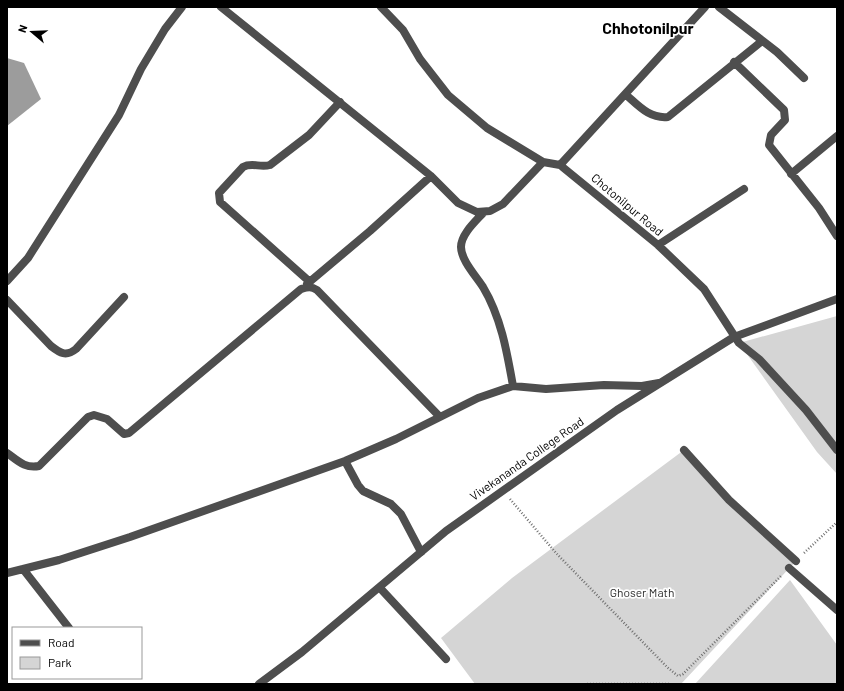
<svg xmlns="http://www.w3.org/2000/svg" width="844" height="691" viewBox="0 0 844 691" font-family="Barlow,sans-serif">
<rect width="100%" height="100%" fill="#fff"/>
<path fill="#d5d5d5" d="M837,316V474L817,452L739,343Z
M684,450L796,561L681,684H475L441,638L512,578Z
M790,580L837,645V684H695Z"/>
<path fill="#9c9c9c" d="M7,58L24,63L41,99L7,126Z"/>
<g fill="none" stroke-linecap="round" stroke-linejoin="round">
<path stroke="#707070" stroke-width="2.5" stroke-dasharray="1 2" stroke-linecap="butt" d="M510,499L556,553L667,667L678,676L683,674L782,575
M804,553L837,522
M587,684H671"/>
<path stroke="#4e4e4e" stroke-width="8" d="M221,7L431,176L458,203L477,212L490,211L503,204L543,162
M381,7L403,30L420,59L448,95L487,128L543,162L560,165L658,245L704,289L739,343L759,359L806,410L837,450
M719,7L777,52L804,78
M734,62L784,110L785,120L771,135L769,145L819,208L837,236
M625,94C638,105 649,119 668,117L762,41
M560,165L705,7
M791,174L837,136
M484,212C476,221 461,234 461,247C461,260 476,276 483,287C501,317 507,352 513,386
M658,245L744,189
M7,281L28,258L119,115L141,69L165,29L182,7
M310,282L220,202L219,193L243,167C252,162 260,168 270,165L309,135L340,102
M307,284L370,231L431,176
M7,300L51,346C60,353 66,357 76,349L124,297
M684,450L729,500L796,561
M7,453C17,460 25,469 39,466L88,417L94,415L107,419L124,434L129,433L301,289C308,287 311,286 317,290L440,417
M345,461L358,485L363,491L391,504L401,514L421,552
M789,568L837,610
M23,569L69,628
M7,573L59,560L130,537L345,461L396,439L478,398L513,386L546,389L604,385L642,386L659,383
M380,588L446,659"/>
<path stroke="#4e4e4e" stroke-width="8" d="M259,684L302,652L446,531L617,410L734,337L837,299"/>
</g>
<g text-anchor="middle" stroke-width="3.5" stroke-linejoin="round" paint-order="stroke">
<g font-size="12" fill="#000" stroke="#fff">
<text transform="translate(627 205) rotate(40)" y="4">Chotonilpur Road</text>
<text transform="translate(527 459) rotate(-35)" y="4">Vivekananda College Road</text>
</g>
<g font-size="12" fill="#2c2c2c" stroke="#fff">
<text x="642" y="597">Ghoser Math</text>
</g>
<g font-size="16" font-weight="bold" fill="#000" stroke="#fff">
<text x="648" y="34">Chhotonilpur</text>
</g>
</g>
<rect width="844" height="691" fill="none" stroke="#000000" stroke-width="16"/>
<rect x="12" y="627" width="130" height="52" fill="#ffffff" stroke="#999999"/>
<rect x="20" y="640" width="20" height="6" fill="#4e4e4e" stroke="#999999"/>
<text x="48" y="647" font-size="12" fill="#000000">Road</text>
<rect x="20" y="657" width="20" height="12" fill="#d5d5d5" stroke="#999999"/>
<text x="48" y="667" font-size="12" fill="#000000">Park</text>
<g transform="translate(32 32) rotate(289)" stroke="#ffffff" stroke-width="3" paint-order="stroke">
<path d="M0-3L7 15L0 10L-7 15Z" fill="#000000"/>
<text y="-6" font-size="11" font-weight="bold" text-anchor="middle" fill="#000000">N</text>
</g>
</svg>
